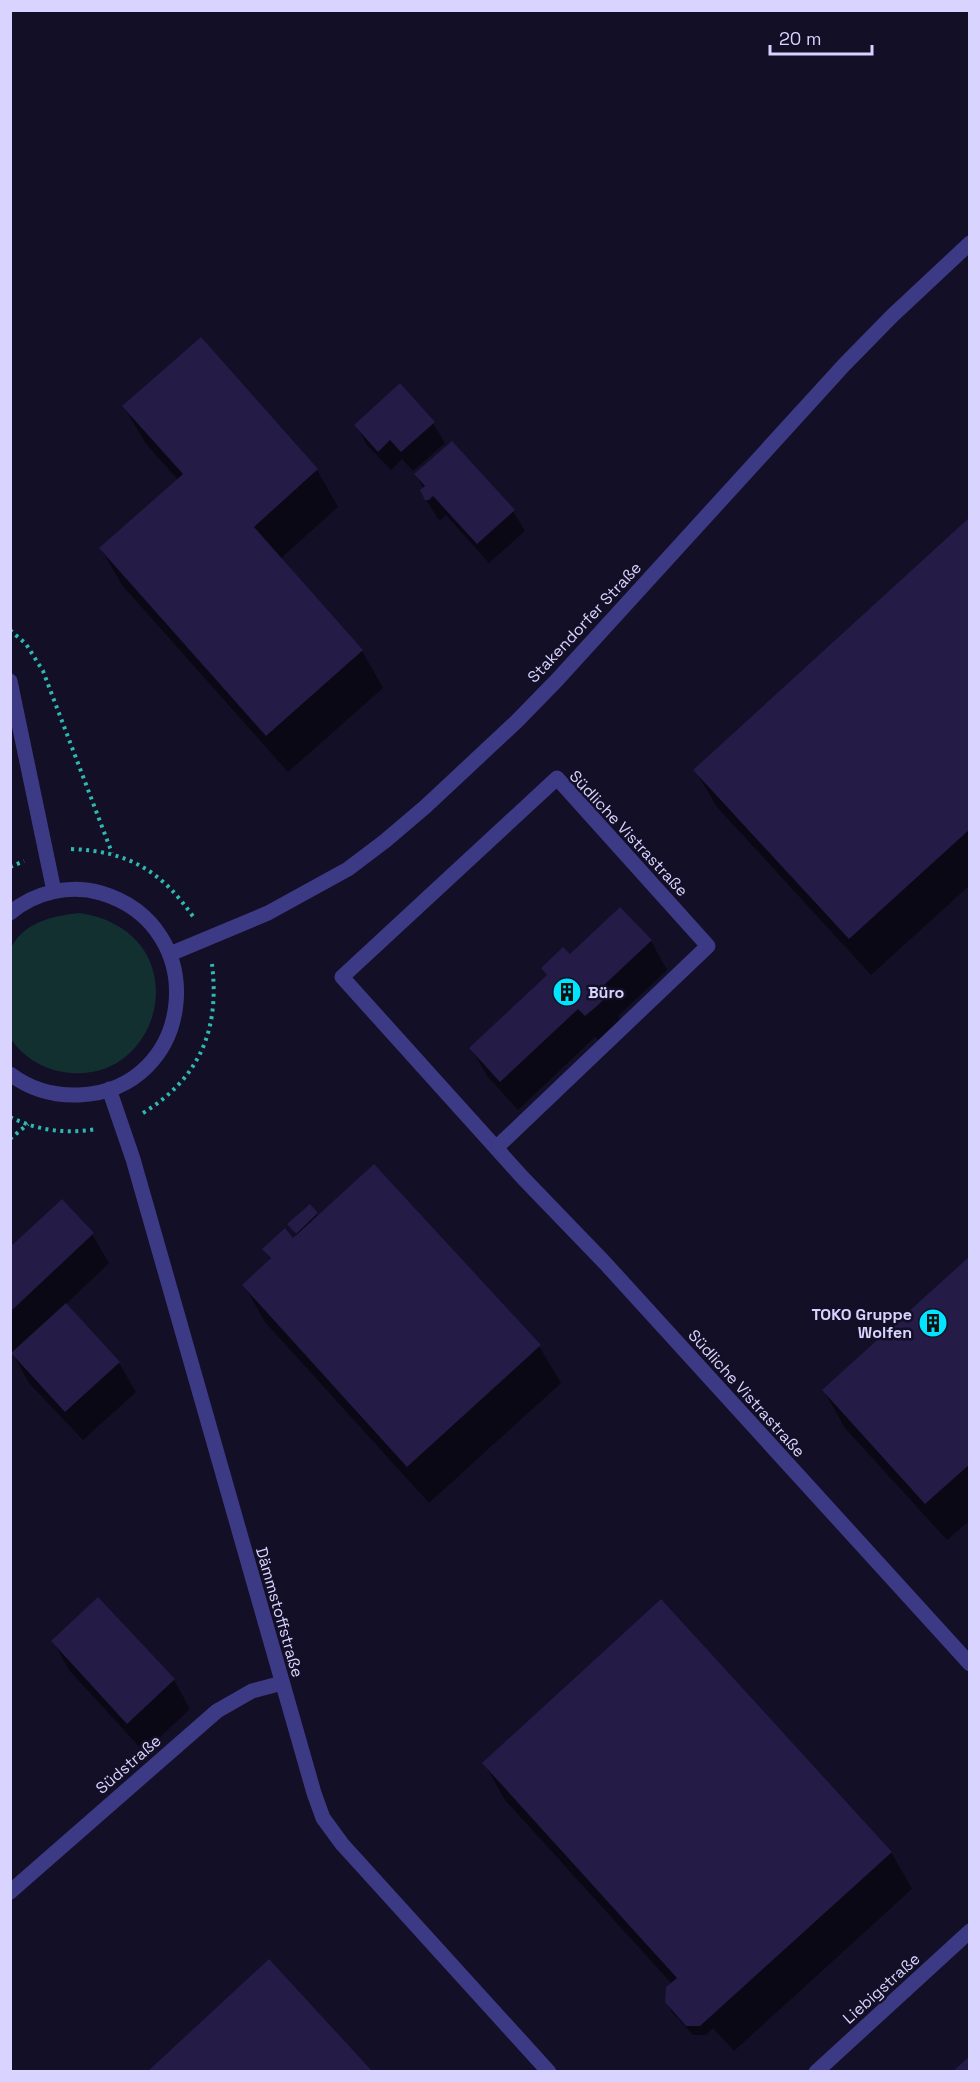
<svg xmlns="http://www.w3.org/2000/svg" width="980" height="2082" viewBox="0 0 980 2082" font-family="'Space Grotesk',sans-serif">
<rect width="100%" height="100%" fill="#130f26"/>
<path fill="#12302f" d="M80,913C201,932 164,1089 63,1072C41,1068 23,1057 11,1039C10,1025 8,953 12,946C25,922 55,915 80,913Z"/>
<path fill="#0007" d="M124,407L317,470L338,507L280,559L362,651L383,688L288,772L122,585L101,549L178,480L146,444Z
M433,423L445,443L413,471L402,459L391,470L367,445L356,425Z
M416,475L513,511L525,531L489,563L446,515L441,520L438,519L426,499L424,489Z
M970,519V885L871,975L717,807L695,770Z
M651,941L667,970L618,1016L623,1026L602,1044L595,1037L518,1110L488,1077L471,1048L548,977L543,968L570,956Z
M317,1214L318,1217L539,1346L561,1383L429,1503L265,1322L244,1285L271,1260L264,1249L293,1240L297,1237L289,1224Z
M92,1234L109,1263L65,1305L119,1363L136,1392L83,1440L29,1383L13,1354L10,1356V1249Z
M970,1258V1520L947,1540L845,1428L824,1391Z
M98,1599L174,1680L190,1709L144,1752L69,1670L53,1641Z
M484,1763L891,1852L912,1889L734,2051L713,2028L706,2035H693L672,2012L666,2001L672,1984L505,1800Z"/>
<path fill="#241b47" d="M201,337L318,469L254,527L363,650L266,736L99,548L183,474L122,406Z
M400,383L435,422L401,452L390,440L378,452L354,425Z
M452,441L515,510L477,544L433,496L429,500H425L420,490L425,486L414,474Z
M970,517V829L849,939L693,770Z
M620,907L652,940L601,988L607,996L597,1006L585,1016L578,1009L500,1082L469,1048L547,975L541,968L563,947L570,954Z
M374,1164L541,1345L407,1467L242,1285L271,1258L262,1249L285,1228L293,1238Z
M62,1199L94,1233L10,1312V1247Z
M310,1204L318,1213L296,1234L287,1224Z
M970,1256V1464L925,1504L822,1390Z
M66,1303L120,1362L65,1412L11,1353Z
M98,1597L175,1679L127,1724L51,1641Z
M661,1599L892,1852L700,2026H686L665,2002L666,1987L677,1978L482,1763Z
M269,1959L373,2072H147Z
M970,2056V2072H952Z"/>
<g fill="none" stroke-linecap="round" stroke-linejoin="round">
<path stroke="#2fb8b0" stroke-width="4" stroke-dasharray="3 4.5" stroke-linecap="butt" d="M10,630L26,644L43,671L112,853
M71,849C128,851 162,871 194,918
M10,867L24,861
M143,1113C200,1078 220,1029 212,964
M10,1117C38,1131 67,1134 97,1129
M10,1139L28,1124"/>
<path stroke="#3d3a85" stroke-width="15" d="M10,681L54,891
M10,913C35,892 70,884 101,893C213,926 196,1090 79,1095C54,1096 30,1089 10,1074
M170,954L268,913L348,869L385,841L425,807L517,721L557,680L844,365L892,316L970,243
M109,1089L133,1159L314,1793L323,1818L342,1844L549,2072
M496,1148L708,946L557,778L342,977L523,1178L605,1263L970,1664
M10,1892L217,1711L252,1691L282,1683
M816,2072L970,1931"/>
</g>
<defs>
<g id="building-disc" transform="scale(1.5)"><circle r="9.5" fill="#00e5ff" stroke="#130f26"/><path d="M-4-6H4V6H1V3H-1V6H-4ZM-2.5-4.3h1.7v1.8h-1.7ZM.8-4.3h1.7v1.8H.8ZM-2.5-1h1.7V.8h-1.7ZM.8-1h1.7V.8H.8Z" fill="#111"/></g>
</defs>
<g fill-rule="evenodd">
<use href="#building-disc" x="567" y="992"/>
<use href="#building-disc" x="933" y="1323"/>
</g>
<g text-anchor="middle" stroke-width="5" stroke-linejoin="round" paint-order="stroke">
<g font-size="16" fill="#d9d4ff" stroke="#130f26">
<text transform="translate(584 622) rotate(-47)" y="6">Stakendorfer Straße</text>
<text transform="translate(629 833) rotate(47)" y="6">Südliche Vistrastraße</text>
<text transform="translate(747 1393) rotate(48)" y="6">Südliche Vistrastraße</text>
<text transform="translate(280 1612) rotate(74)" y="6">Dämmstoffstraße</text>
<text transform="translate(128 1764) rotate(-41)" y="6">Südstraße</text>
<text transform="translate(881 1988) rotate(-42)" y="6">Liebigstraße</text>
</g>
<g font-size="16" font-weight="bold" fill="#d9d4ff" stroke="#130f26" text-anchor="start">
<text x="588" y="998">Büro</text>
<text x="912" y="1320" text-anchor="end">TOKO Gruppe<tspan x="912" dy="18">Wolfen</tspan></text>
</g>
</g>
<rect width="980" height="2082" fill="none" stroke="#d9d4ff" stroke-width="24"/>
<path d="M770 45v9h102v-9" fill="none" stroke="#d9d4ff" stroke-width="3"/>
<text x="779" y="45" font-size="18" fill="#d9d4ff" stroke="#130f26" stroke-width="4.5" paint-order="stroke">20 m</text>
</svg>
